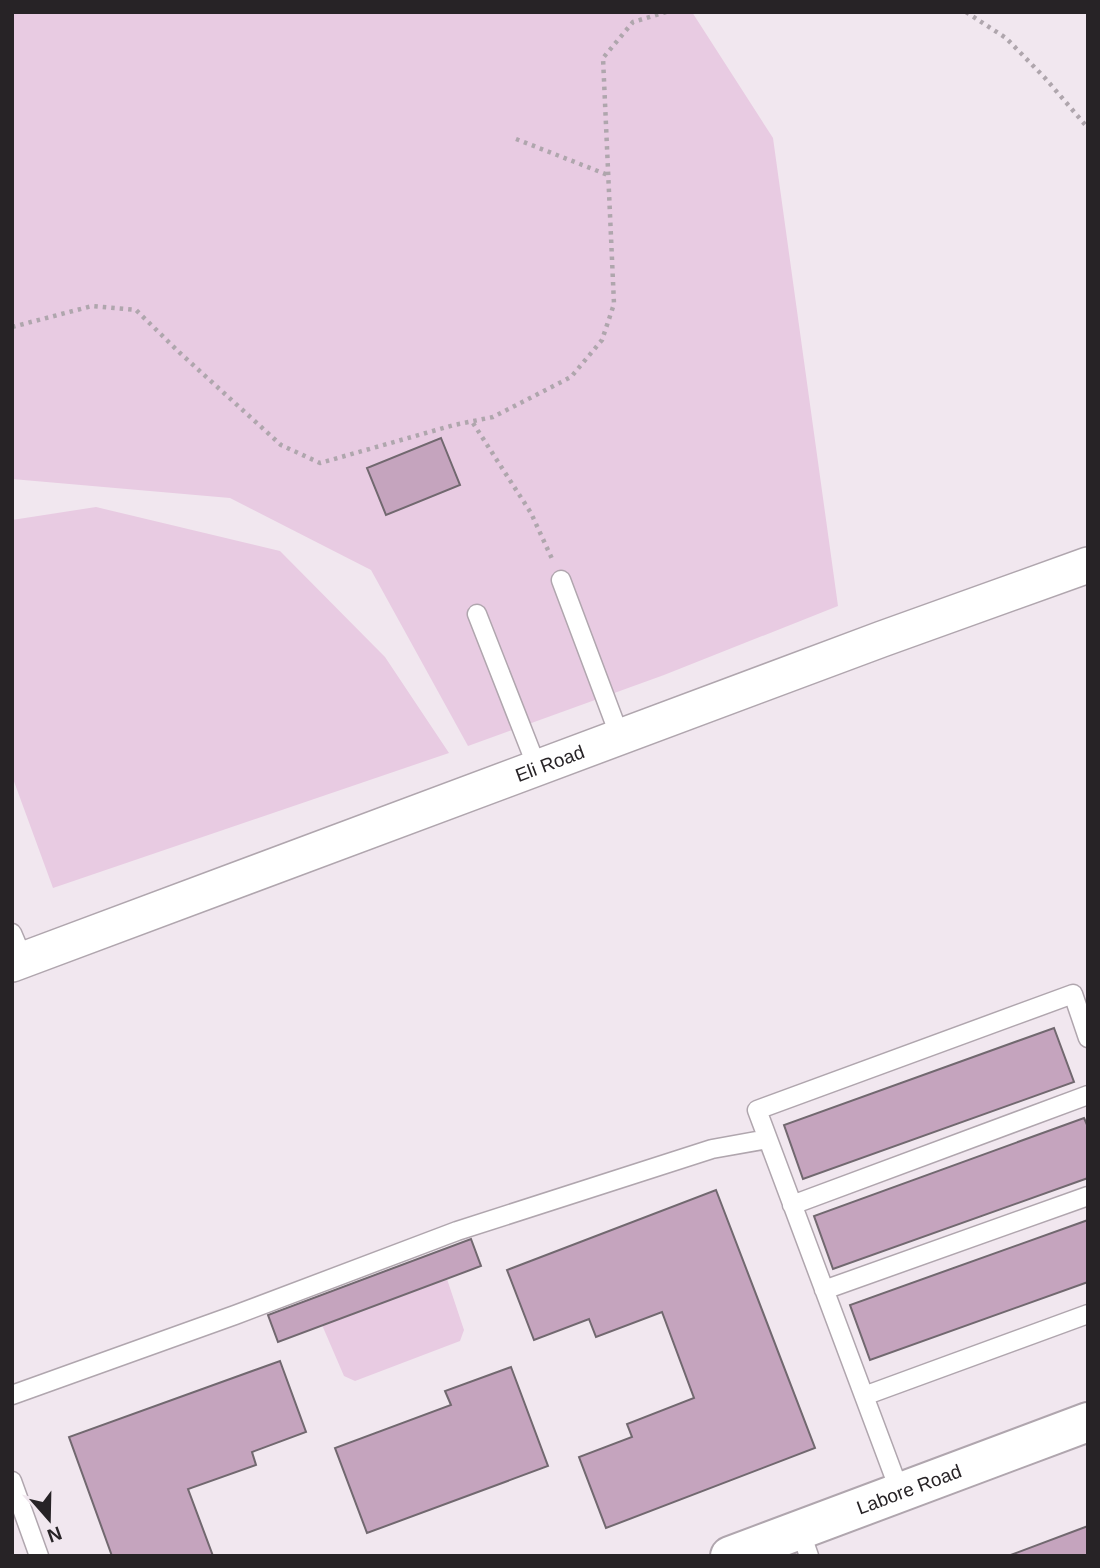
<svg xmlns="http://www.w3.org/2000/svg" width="1100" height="1568" viewBox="0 0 1100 1568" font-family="Arial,sans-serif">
<rect width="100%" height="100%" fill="#f1e7ef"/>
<path fill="#e8cbe2" d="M12,12H692L773,138L838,606L664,675L468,746L371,570L230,498L12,479Z
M96,507L280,551L385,657L449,753L53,888L12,776V520Z
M447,1279L464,1330L460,1341L355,1381L344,1376L322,1325Z"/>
<path fill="#c5a4be" stroke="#71686f" stroke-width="2" d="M441,438L460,485L386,515L367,468Z
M1054,1028L1074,1082L803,1179L784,1125Z
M1084,1118L1088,1127V1178L833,1269L814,1216Z
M716,1190L815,1448L606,1528L579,1457L632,1437L627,1424L694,1398L662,1312L596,1337L589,1319L534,1340L507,1270Z
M1088,1220V1282L870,1360L850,1305Z
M471,1239L481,1266L278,1342L268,1315Z
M280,1361L306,1432L252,1452L256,1465L188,1489L213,1556H112L69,1437Z
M511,1367L548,1466L367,1533L335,1448L451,1405L445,1391Z
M1088,1526V1556H1008Z"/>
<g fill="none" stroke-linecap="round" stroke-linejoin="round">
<g stroke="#b0a6ae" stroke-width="21">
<path id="service" d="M561,580L620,737
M477,614L537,767
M12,933L23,959
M792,1205L1088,1095
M824,1290L1088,1196
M12,1395L235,1315L457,1231L712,1149L768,1139
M864,1396L1088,1314
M12,1481L39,1556
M900,1492L757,1110L1073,994L1088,1038
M800,1530L809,1556"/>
</g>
<g stroke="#b0a6ae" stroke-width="38">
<g id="minor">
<path id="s1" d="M12,964L882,639L1088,565"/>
</g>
</g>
<g stroke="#b0a6ae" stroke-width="42">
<g id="tertiary">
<path id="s2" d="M730,1556L1088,1422"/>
</g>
</g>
<path stroke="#afa6ad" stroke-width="4.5" stroke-dasharray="3.5 5" stroke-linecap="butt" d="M966,12L1006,38L1045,78L1088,128
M516,139L608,175
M12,327L92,306L136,310L180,353L281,445L320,463L454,425L493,417L571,377L602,340L614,304L603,58L633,22L666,12
M473,423L531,513L553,561"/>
<use href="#service" stroke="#fff" stroke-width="18"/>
<use href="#minor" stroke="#fff" stroke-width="35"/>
<use href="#tertiary" stroke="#fff" stroke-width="38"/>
</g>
<g text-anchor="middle" stroke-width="6" stroke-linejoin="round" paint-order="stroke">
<g font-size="19" fill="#272326" stroke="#f1e7ef">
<text dy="7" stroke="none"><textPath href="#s1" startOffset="574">Eli Road</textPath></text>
<text dy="7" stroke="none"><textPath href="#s2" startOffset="191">Labore Road</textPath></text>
</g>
</g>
<rect width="1100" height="1568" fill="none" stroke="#272326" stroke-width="28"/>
<g transform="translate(49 1519) rotate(160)" stroke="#f1e7ef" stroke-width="5" paint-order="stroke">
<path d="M0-5L12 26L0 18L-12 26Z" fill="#272326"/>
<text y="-10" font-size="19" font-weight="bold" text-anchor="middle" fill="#272326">N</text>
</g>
</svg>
